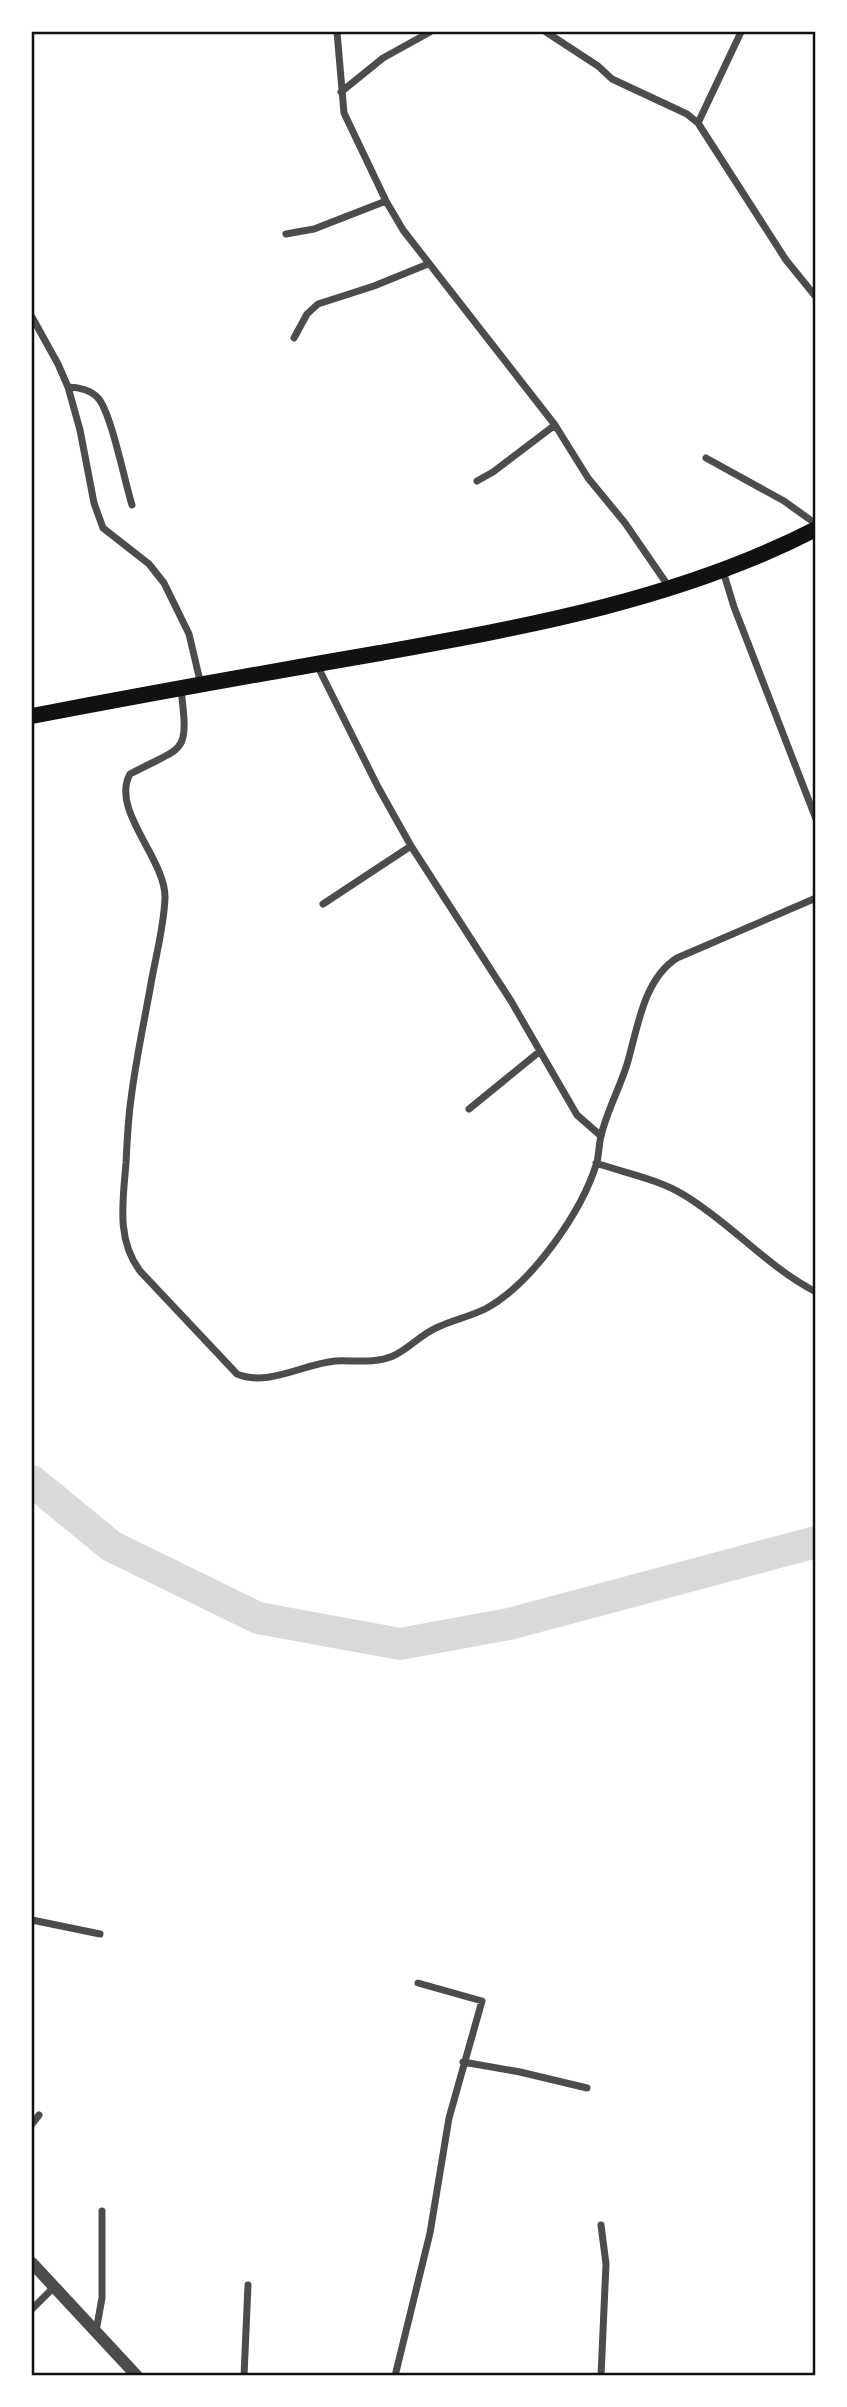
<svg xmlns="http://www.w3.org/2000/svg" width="847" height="2407" viewBox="0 0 847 2407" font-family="'IBM Plex Serif',serif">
<rect width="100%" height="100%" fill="#fff"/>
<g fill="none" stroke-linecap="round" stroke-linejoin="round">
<path stroke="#d9d9d9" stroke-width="32" d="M32,1481L111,1546L258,1618L400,1644L509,1624L816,1542"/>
<path stroke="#4c4c4c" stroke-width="7" d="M337,32L344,113L386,201L403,230L555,425L588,478L625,523L669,587
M546,32L598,66L612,79L687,114L698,123L786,260L816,297
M341,92L383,58L430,32
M698,123L741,32
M286,234L314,229L386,201
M32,317L58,364L68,387L80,430L94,503L103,528L149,564L164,583L189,634L201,685
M294,338L307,314L318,304L374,286L428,264
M68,387C78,387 91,390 98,398C111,412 125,483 132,505
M706,458L784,501L816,524
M477,481L493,472L555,425
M723,571L734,607L816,819
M317,665L378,787L411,846L511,1001L577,1115L601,1136
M181,689C189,756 185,745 130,774C110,810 166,859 165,898C164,925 157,951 152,978C145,1018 136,1058 131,1099C128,1120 127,1142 126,1163C123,1201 116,1239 140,1271L237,1374C268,1387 303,1364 335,1361C354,1360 374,1364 393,1356C409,1349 421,1334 438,1327C453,1320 472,1316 487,1308C532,1283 582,1212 597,1162C599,1153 599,1144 601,1136C607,1110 621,1086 628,1061C638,1026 644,979 677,958L816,898
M323,904L411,846
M469,1109L539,1052
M596,1163C625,1173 658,1179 684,1195C731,1223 766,1266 816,1292
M32,1920L100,1934
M463,2062L520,2072L587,2088
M32,2124L39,2115
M32,2309L54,2287
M96,2331L102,2298V2211
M244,2376L248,2285
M395,2376L430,2233L449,2118L482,2001L418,1983
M601,2376L606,2264L601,2225"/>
<path stroke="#4c4c4c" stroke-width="12" d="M32,2263L137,2376"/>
<path stroke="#111" stroke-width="16" d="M32,716C147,694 264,673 380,653C529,626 680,599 816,529"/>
</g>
<rect width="847" height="2407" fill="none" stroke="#ffffff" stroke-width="66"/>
<rect x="33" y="33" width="781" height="2341" fill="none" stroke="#111" stroke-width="2.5"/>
</svg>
